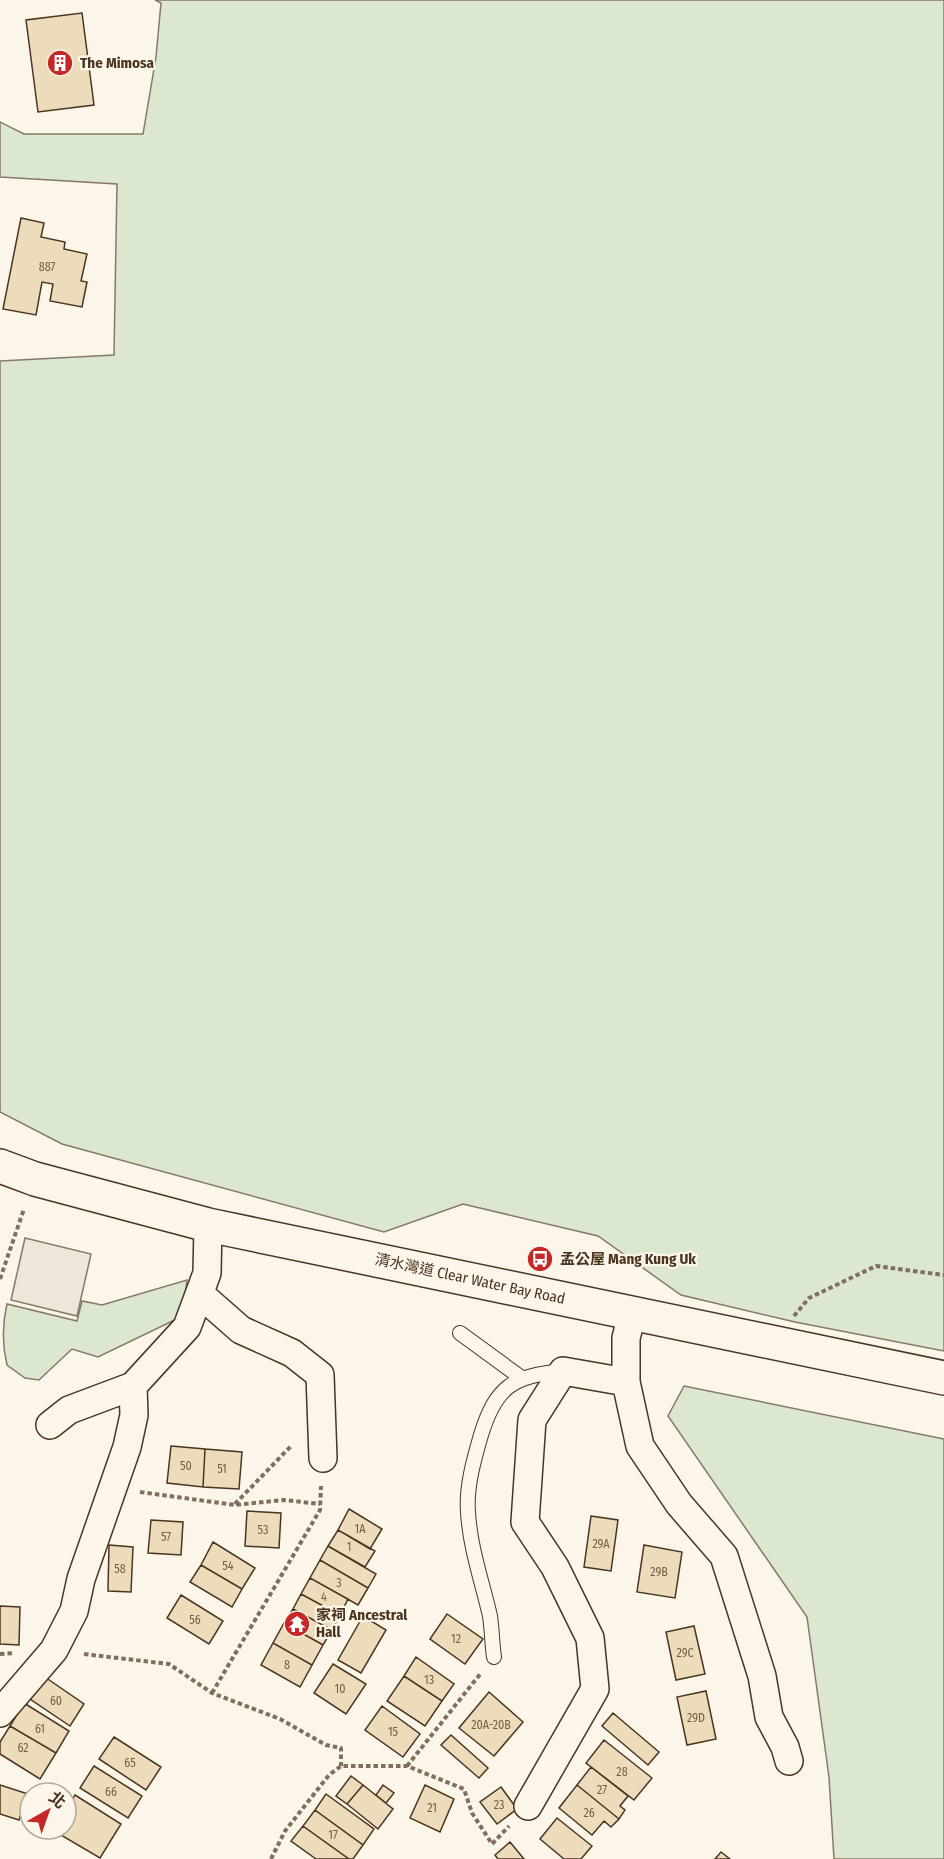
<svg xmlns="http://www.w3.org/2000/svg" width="944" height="1859" viewBox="0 0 944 1859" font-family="'Fira Sans Condensed','Noto Sans TC',sans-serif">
<rect width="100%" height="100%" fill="#fbf6e9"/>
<path fill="#dce7d0" stroke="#887966" stroke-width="1.5" d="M155,0H944V1351L795,1322L681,1295L598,1236L463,1204L384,1232L62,1144L0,1112V361L114,355L117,184L0,177V122L24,134H143L156,57L161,3Z
M187,1280L183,1316L98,1357L72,1349L39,1380L25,1378L7,1365C2,1344 2,1325 7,1304L77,1321L82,1301L102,1305Z
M684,1386L944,1439V1859H834L829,1777L807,1617L668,1416Z"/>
<path fill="#ede7d9" stroke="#887966" stroke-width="1.5" d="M25,1238L91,1254L77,1316L11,1300Z"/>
<path fill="#ecdcbc" stroke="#4a3520" stroke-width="1.5" d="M82,13L94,105L38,112L26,20Z
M21,218L44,223L41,237L65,242L64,249L87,254L81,281L87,282L82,307L50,301L53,284L42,282L36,315L3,309Z
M171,1446L205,1449L203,1487L167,1483Z
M205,1449L242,1452L239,1489L203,1487Z
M349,1509L382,1529L370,1549L338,1530Z
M247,1511L281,1513L279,1548L245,1546Z
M591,1516L618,1520L611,1571L584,1567Z
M151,1520L183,1522L181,1555L148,1553Z
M338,1530L375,1551L365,1567L328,1546Z
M213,1542L255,1568L242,1589L201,1565Z
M109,1545L133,1547L131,1592L108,1591Z
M644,1545L682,1552L675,1598L637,1592Z
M328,1546L376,1574L368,1588L320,1560Z
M320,1560L368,1588L358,1605L310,1578Z
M201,1565L242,1589L232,1607L190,1582Z
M310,1578L348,1599L340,1615L301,1594Z
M301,1594L340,1615L332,1630L293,1609Z
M181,1595L223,1621L209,1644L167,1618Z
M0,1606L20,1607L19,1645L0,1644Z
M293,1609L332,1630L323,1645L284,1623Z
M447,1614L483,1639L465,1664L430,1639Z
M363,1616L386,1630L361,1673L338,1660Z
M284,1623L323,1645L312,1665L273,1643Z
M694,1626L705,1674L676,1680L666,1632Z
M273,1643L312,1665L300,1687L261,1665Z
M416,1657L454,1684L442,1701L404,1676Z
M333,1664L366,1684L346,1714L314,1693Z
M42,1675L84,1704L70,1726L27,1697Z
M404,1676L442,1701L425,1726L387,1701Z
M706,1691L716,1739L687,1745L677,1697Z
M489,1692L523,1722L494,1756L459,1728Z
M24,1703L69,1731L56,1753L10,1726Z
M382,1706L420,1734L403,1757L365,1730Z
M613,1713L659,1752L648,1765L602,1726Z
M10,1726L56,1753L40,1779L0,1754V1742Z
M451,1735L488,1768L479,1778L441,1745Z
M114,1737L161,1767L146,1790L99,1759Z
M604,1740L652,1778L634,1800L586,1763Z
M94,1766L142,1796L128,1818L80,1788Z
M591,1767L628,1796L620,1806L625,1810L619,1819L577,1785Z
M351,1776L363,1785L347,1804L336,1796Z
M0,1785L28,1794L19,1820L0,1814Z
M363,1785L393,1809L378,1829L347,1804Z
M383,1785L394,1793L386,1803L376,1795Z
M425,1785L454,1799L440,1832L410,1818Z
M577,1785L619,1819L611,1827L604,1821L592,1835L559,1808Z
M501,1787L517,1809L497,1824L480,1802Z
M326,1794L374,1829L363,1845L315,1810Z
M75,1795L121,1824L100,1858L54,1831L66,1829V1811Z
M315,1810L363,1845L353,1859H349L303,1826Z
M557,1818L592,1846L581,1859H564L540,1839Z
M303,1826L349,1859H316L291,1841Z
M510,1842L524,1859H498L495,1855Z
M721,1852L730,1859H715Z"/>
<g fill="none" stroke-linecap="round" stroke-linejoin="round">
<g stroke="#4a3520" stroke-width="16">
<path id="lane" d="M460,1333L523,1379
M494,1657C492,1643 492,1629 490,1616C482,1581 470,1548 468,1512C466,1487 474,1459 481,1435C496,1386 513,1376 563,1371"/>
</g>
<g stroke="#4a3520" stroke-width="30">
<path id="street" d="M200,1294L241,1330L292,1353L320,1375L323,1458
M626,1382L640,1446L679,1504L724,1556L762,1676L769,1717L785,1747L789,1761
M50,1425L69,1410L133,1386L187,1327L207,1273L208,1225
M0,1713L54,1650L74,1611L81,1579L127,1447L134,1415L133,1386
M528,1806L595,1689L590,1638L555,1567L525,1522L532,1420L563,1371L626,1382V1338L632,1315"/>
</g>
<g stroke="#4a3520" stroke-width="36">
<path id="secondary" d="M0,1166L35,1179L208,1225L944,1378"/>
</g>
<path stroke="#7f6f5c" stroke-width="4" stroke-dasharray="4.5 3" stroke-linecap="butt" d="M0,1279L24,1209
M794,1316L809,1298L876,1266L944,1275
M140,1492L235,1505L284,1500L320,1504
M235,1504L292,1445
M0,1654L14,1653
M84,1654L169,1664L212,1693L280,1719L326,1745L341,1748V1766
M212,1693L320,1510L321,1486
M407,1766L481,1673
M271,1859L285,1831L329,1775L341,1766H407L464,1789L472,1813L492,1844L509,1826"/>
<use href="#lane" stroke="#fbf6e9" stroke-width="14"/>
<use href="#street" stroke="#fbf6e9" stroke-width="27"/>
<use href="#secondary" stroke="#fbf6e9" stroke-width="33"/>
</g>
<defs>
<g id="building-disc" transform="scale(1.35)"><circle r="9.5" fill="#c62828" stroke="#fbf6e9"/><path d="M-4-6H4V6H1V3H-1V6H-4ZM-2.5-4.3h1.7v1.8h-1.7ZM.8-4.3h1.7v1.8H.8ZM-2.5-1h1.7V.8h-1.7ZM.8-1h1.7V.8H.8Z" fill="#fff"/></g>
<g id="bus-disc" transform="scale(1.35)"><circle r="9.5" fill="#c62828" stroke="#fbf6e9"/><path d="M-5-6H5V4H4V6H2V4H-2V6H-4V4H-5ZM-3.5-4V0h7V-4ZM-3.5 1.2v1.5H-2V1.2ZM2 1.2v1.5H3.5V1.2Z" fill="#fff"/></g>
<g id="temple-disc" transform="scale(1.35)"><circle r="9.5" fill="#c62828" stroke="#fbf6e9"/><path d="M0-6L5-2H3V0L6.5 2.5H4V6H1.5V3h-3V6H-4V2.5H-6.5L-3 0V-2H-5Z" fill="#fff"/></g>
</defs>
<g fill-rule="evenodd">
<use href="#building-disc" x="60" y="63"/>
<use href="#bus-disc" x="540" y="1259"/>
<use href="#temple-disc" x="297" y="1624"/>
</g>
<g text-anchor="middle" stroke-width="4.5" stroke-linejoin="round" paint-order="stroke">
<g font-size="12" fill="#725f47">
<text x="47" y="271">887</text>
<text x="186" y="1470">50</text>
<text x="222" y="1473">51</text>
<text x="360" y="1533">1A</text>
<text x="263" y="1534">53</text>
<text x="166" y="1541">57</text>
<text x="601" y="1548">29A</text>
<text x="349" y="1551">1</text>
<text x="228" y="1570">54</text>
<text x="120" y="1573">58</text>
<text x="659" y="1576">29B</text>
<text x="339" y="1587">3</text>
<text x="324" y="1601">4</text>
<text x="195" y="1624">56</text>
<text x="456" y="1643">12</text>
<text x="685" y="1657">29C</text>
<text x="287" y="1669">8</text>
<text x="429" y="1684">13</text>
<text x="340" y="1693">10</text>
<text x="56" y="1705">60</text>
<text x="696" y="1722">29D</text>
<text x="491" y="1729">20A-20B</text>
<text x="40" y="1733">61</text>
<text x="393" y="1736">15</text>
<text x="23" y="1752">62</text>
<text x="130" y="1767">65</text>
<text x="622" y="1776">28</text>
<text x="602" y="1794">27</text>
<text x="111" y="1796">66</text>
<text x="499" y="1809">23</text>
<text x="432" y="1812">21</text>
<text x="589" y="1817">26</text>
<text x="333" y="1839">17</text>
</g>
<g font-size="15" font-weight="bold" fill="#4a3520" stroke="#fbf6e9" text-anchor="start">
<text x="80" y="68">The Mimosa</text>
<text x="560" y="1264">孟公屋 Mang Kung Uk</text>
<text x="316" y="1620">家祠 Ancestral<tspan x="316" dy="17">Hall</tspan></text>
</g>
<g font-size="15" fill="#4a3520" stroke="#fbf6e9">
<text transform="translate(470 1279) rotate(12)" y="5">清水灣道 Clear Water Bay Road</text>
</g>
</g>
<g transform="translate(48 1811) rotate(40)"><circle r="28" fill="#fbf6e9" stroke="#b4a999" stroke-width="1.5"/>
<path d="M0-4.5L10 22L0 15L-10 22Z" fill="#c62828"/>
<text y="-9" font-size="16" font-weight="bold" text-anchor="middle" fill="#4a3520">北</text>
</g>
</svg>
